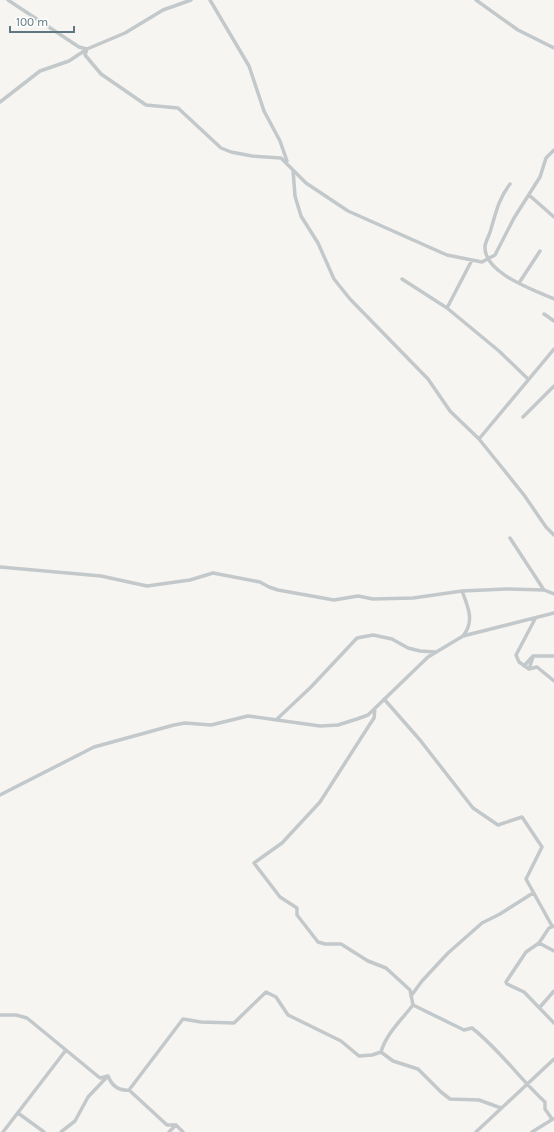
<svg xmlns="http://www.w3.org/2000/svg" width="554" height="1132" viewBox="0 0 554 1132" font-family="Karla,sans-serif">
<rect width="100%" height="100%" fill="#f6f5f2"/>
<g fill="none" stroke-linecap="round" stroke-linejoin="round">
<path stroke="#c3c8cb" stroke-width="3.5" d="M8,0L79,47L87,49L85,55L101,74L146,105L178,108L221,148L231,152L252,156L281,158L306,183L348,211L447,255L482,262L495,255L514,218L540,177L546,158L554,150
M210,0L249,66L264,111L280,141L287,161
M476,0L518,30L554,48
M0,102L40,71L69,61L87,49L125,33L163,10L191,0
M293,170L295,196L301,216L318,243L334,279L350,299L428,379L450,411L479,439L524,495L546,527L554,535
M510,184C499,198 496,212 491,229C490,234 486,240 485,246C483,273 534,290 554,299
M529,195L554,217
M402,279L447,308L499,351L528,379
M519,283L540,251
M447,308L472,260
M544,314L554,321
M523,417L554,386
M479,439L554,349
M510,538L544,590
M0,567L101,576L147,586L190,580L213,573L260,582L269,587L278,590L334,600L358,596L373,599L413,598L462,591L506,589L544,590L554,594
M462,591C468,607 475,621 463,636
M535,619L516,655L519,662L529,669L537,667L554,681
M524,666L533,656H554
M529,669L533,657
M384,699L420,740L473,808L498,825L522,817L542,847L526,879L552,926
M375,708L374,718L370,724L320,802L282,843L254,863L280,897L297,908V915L318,942L325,944H341L368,961L386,968L410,990L413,1005L464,1030L472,1028C500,1050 519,1078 545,1102V1109L552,1119
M276,720L311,687L357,638L373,635L392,639L408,648L420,651L435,652
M0,795L94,747L174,725L185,723L211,725L248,716L320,726L338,725L357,719L368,715L428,657L463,636L554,613
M554,926L549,928L539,943L526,952L506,982L507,984L524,992L554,1023
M539,943L554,951
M411,996L422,981L448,953L482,923L500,914L533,893
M540,1007L554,991
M0,1015H16L27,1018L100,1078L108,1076C112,1086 119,1091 129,1090L167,1125H176L183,1132
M381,1052C386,1034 402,1019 413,1005
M129,1090L183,1019L201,1022L234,1023L266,992L276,997L288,1015L341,1041L359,1056L372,1055L381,1052L393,1061L418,1069L441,1092L450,1099L479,1100L501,1108
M18,1113L44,1132
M3,1132L66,1050
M61,1132L75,1121L88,1097L107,1077
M169,1132L176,1125
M476,1132L554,1059
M532,1132L553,1119"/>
</g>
<path d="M10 26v6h64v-6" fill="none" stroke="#5e7780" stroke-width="2"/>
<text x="16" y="26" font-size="12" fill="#5e7780" stroke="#ffffff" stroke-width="3" paint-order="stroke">100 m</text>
</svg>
